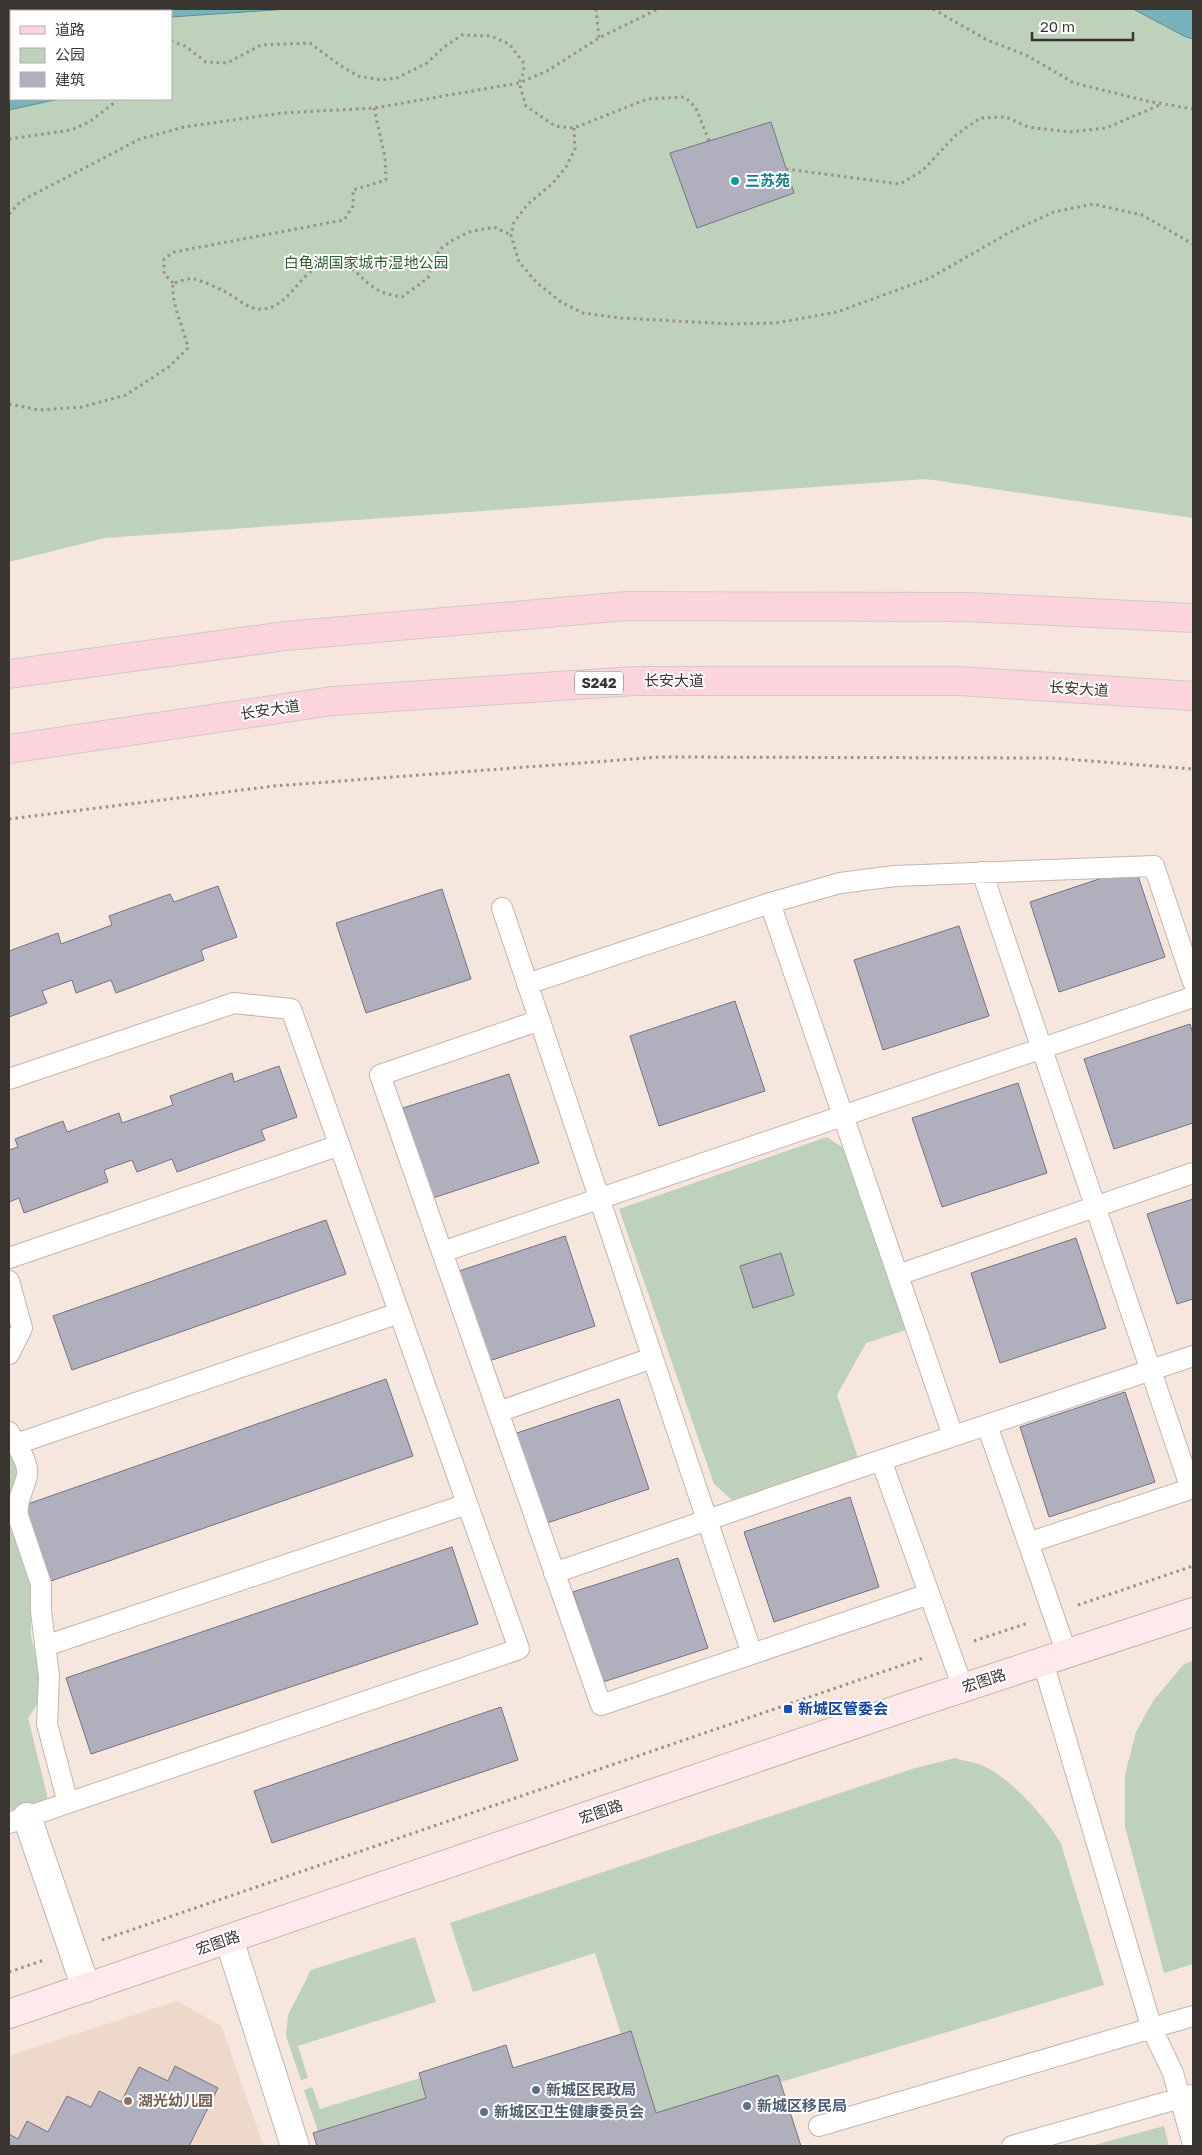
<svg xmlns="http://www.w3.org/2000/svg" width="1202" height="2155" viewBox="0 0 1202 2155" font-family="'Golos Text','Noto Sans SC',sans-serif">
<rect width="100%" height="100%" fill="#f6e6dd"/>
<path fill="#eed8ca" d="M177,2001L221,2026L264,2146H9V2056Z"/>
<path fill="#bdd1bb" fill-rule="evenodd" d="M9,9H1193V518L926,479L105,538L9,562ZM11,11H171V99H11Z
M827,1137L853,1155L909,1329L866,1343L837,1395L858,1458L732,1500L714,1484L619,1209Z
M9,1453C23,1475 17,1484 9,1506Z
M9,1517L31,1583V1636L45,1693L28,1718L48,1799L13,1814L9,1804Z
M1193,1661V1964L1164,1973L1125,1827V1774L1136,1732L1153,1701L1184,1664Z
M955,1758C964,1761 973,1762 981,1765C1010,1777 1046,1817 1061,1844L1104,1985L781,2082L778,2075L656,2113L631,2031L621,2034L595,1953L473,1992L450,1923L912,1769Z
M415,1937L436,2002L298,2046L308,2078L301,2080L286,2036L288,2015L311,1970Z
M420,2078L426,2098L318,2131L304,2090L312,2087L320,2109Z
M1164,2126L1169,2146H1091Z"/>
<path fill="#78b2bd" stroke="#668c93" d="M9,9H118V11H11V99H59L9,110Z
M164,9H289L171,17V11H164Z
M1133,9H1193V39L1186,37Z"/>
<path fill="#afafbe" stroke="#747381" d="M771,122L794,193L697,228L670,153Z
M1135,867L1165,957L1059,992L1030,902Z
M218,886L237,937L201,950L204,960L116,993L111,980L76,993L72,980L42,991L47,1003L9,1017V951L58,933L61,944L112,925L109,916L170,894L174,902Z
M442,889L471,979L366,1013L336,923Z
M959,926L989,1016L883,1050L854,960Z
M735,1001L765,1091L659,1126L630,1036Z
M1190,1024L1193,1034V1123L1114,1149L1084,1059Z
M279,1066L297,1117L261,1130L265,1140L177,1172L172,1159L137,1172L132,1160L104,1170L108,1182L24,1213L19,1198L9,1202V1150L18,1147L15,1139L63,1121L67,1132L119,1113L122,1123L173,1105L170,1096L232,1073L234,1082Z
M509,1074L539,1163L433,1198L403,1108Z
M1018,1083L1047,1173L942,1207L912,1118Z
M1193,1199V1299L1177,1304L1147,1214Z
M326,1220L346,1274L72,1370L53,1316Z
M565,1236L595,1326L489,1361L459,1271Z
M1076,1238L1106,1328L1000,1363L971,1273Z
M781,1253L794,1295L753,1308L740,1266Z
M386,1379L413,1456L48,1582L22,1506Z
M1125,1392L1155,1482L1049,1517L1020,1427Z
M619,1399L649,1489L544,1524L514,1434Z
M850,1497L879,1587L774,1622L744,1532Z
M452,1547L478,1624L91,1754L66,1678Z
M678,1558L708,1648L603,1682L573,1592Z
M501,1707L518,1760L272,1843L254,1791Z
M631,2031L656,2113L778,2075L801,2146H317L313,2133L426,2098L419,2073L506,2045L513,2068Z
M175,2066L218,2088L189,2146H9V2134L18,2139L27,2121L48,2132L67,2096L91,2107L99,2091L121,2102L139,2067L168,2081Z"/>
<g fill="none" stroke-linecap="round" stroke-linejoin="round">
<g stroke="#c4b5ac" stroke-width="22">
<path id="lane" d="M982,872L1191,1489
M770,903L953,1436
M502,908L752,1654
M527,984L770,903L840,883L895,876L1154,866L1193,982
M540,1020L380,1075L601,1705L929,1594
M9,1079L234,1003L291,1009L519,1649L9,1823
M442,1252L1193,997
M9,1258L340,1145
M898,1275L1193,1173
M9,1281L22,1328L9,1354
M498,1412L652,1358
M987,1425L1067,1654
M9,1432C15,1443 29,1461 27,1475C24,1490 16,1500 18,1516L41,1584V1611L49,1676L47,1724L68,1803
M16,1444L399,1313
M881,1460L963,1688
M1028,1543L1193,1488
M554,1573L861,1467L1193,1356
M45,1646L467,1504
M1043,1662L1152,2029L1173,2073L1193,2144
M819,2126L1193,2016
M1012,2146L1191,2095"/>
</g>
<g stroke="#c4b5ac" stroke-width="30">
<path id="street" d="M27,1817L86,1988
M229,1939L295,2146"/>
</g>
<g stroke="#c4b5ac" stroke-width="30">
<path id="secondary" d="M9,2014L914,1704L1193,1612"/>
</g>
<g stroke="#cccaca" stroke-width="30">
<path id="primary" d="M9,674L285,636L627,606L968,607L1193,618
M9,749L332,701L635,681H959L1193,696"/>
</g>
<path stroke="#9a8f89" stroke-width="3" stroke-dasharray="2.5 4" stroke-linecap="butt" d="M596,9L599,38
M933,9L987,40L1026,55L1074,83L1147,101L1193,109
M171,41L185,46L206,62L227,63L261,45L310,43L338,64L358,76L381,80L397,78L427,63L444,47L462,35L491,36L509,44L523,62L524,71L519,83L526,106L555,126L574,128L647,99L685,97L696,108L709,141
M574,128L575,149L566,167L553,183L528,204L514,222L511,235L519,262L536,282L561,302L583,313L621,318L731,324L776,323L837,312L930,278L1012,231L1054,212L1093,204L1142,215L1193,244
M9,139L71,130L89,122L114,103L115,99
M786,169L900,184L922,171L956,135L980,118L1006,117L1028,127L1070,132L1106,128L1162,104
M9,214L21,201L140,139L184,127L282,113L374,108L519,83L547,71L599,38L658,9
M173,283L164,274V259L174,252L344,220L353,206V190L386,180L385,157L374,108
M9,404L39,410L82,407L126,395L170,366L188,348C183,326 171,303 173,283C178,283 188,277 194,279C203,281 221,289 229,294C238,299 248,309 260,309C293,310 302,259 335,264C354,266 358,275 370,285C380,293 391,295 402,297L428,278L439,250L451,241L469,232L494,227L511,235
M9,819L274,786L660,757L1051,758L1193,769
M1078,1605L1193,1566
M974,1641L1028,1623
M102,1940L923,1658
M9,1972L44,1960"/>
<use href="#lane" stroke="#fff" stroke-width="20"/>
<use href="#street" stroke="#fff" stroke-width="28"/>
<use href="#secondary" stroke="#feeaed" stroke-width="28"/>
<use href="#primary" stroke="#fcd4dc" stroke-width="28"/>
</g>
<circle fill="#0f9aa8" stroke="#fff" stroke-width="2" cx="735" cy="181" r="5"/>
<rect fill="#1a4fb4" stroke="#fff" stroke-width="2" x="783" y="1704" width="10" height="10" rx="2.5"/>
<g fill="#5c6f8a" stroke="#fff" stroke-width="2">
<circle cx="536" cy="2090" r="5"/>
<circle cx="747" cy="2106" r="5"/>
<circle cx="484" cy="2112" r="5"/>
</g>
<circle fill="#8d6e63" stroke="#fff" stroke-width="2" cx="128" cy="2101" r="5"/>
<g text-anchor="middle" stroke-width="4" stroke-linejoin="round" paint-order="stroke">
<rect fill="#fff" stroke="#767270" stroke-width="1" x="575" y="671.5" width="48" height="23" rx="4"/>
<g font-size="14" font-weight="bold" fill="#3b3532">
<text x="599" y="688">S242</text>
</g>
<g font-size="15" font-weight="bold" fill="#0d838f" stroke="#fff" text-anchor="start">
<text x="745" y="186">三苏苑</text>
</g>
<g font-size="15" fill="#2f5f2f" stroke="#fff">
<text x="366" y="268">白龟湖国家城市湿地公园</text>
</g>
<g font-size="15" fill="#3b3532" stroke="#fff">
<text x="674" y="686">长安大道</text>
<text transform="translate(1079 689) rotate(4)" y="5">长安大道</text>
<text transform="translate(270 710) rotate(-8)" y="5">长安大道</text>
<text transform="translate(984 1681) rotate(-18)" y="5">宏图路</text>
<text transform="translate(601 1812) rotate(-19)" y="5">宏图路</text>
<text transform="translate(218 1943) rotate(-19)" y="5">宏图路</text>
</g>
<g font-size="15" font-weight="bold" fill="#164399" stroke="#fff" text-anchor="start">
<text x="798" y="1714">新城区管委会</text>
</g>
<g font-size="15" font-weight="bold" fill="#4e5e75" stroke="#fff" text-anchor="start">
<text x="546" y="2095">新城区民政局</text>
<text x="757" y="2111">新城区移民局</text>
<text x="494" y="2117">新城区卫生健康委员会</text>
</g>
<g font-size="15" font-weight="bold" fill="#785e54" stroke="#fff" text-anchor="start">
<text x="138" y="2106">湖光幼儿园</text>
</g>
</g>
<rect width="1202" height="2155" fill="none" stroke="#3b3532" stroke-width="20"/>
<rect x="10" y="10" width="162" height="90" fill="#ffffff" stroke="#b1aead"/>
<rect x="20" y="26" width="25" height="8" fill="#fcd4dc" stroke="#b1aead"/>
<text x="55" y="35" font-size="15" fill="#3b3532">道路</text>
<rect x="20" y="48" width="25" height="15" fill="#bdd1bb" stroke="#b1aead"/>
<text x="55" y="60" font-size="15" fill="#3b3532">公园</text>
<rect x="20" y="72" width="25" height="15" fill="#afafbe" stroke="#b1aead"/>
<text x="55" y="85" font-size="15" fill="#3b3532">建筑</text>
<path d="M1032 32v8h101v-8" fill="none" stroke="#3b3532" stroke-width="2.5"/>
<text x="1040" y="32" font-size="15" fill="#3b3532" stroke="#ffffff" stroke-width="4" paint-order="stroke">20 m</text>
</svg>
